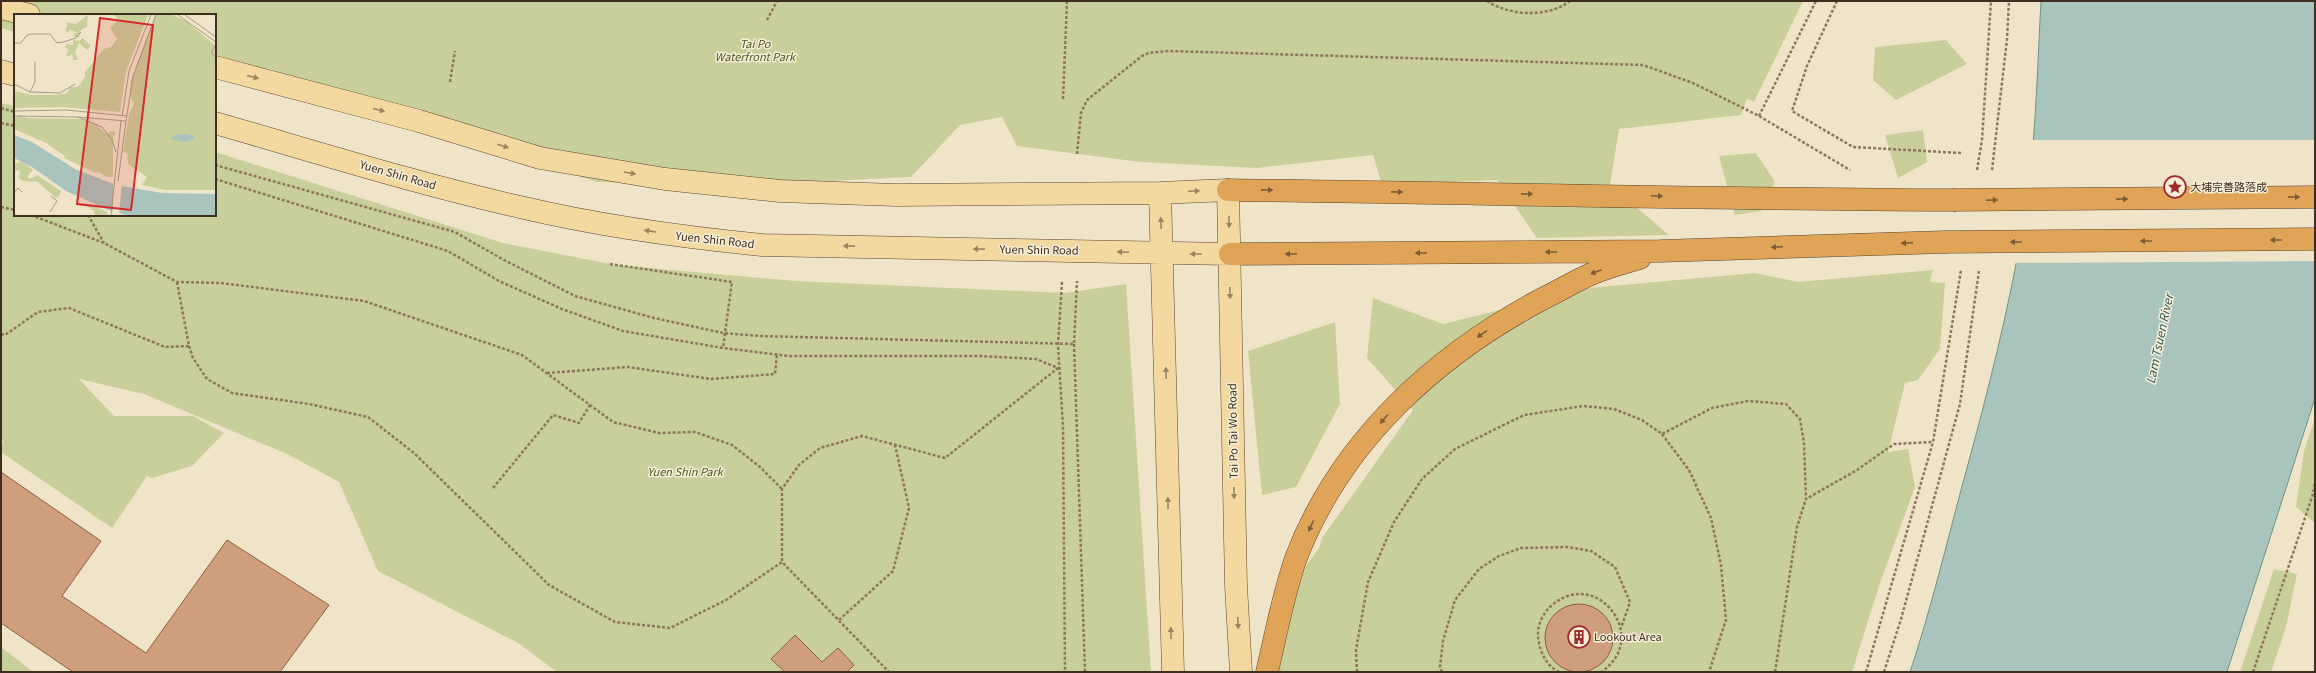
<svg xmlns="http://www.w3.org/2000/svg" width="2316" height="673" viewBox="0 0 2316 673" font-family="Georgia,'Noto Sans TC',serif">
<rect width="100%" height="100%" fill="#f0e4c8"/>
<path fill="#c9cf9b" d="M1,1H1803L1754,102L1747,99L1741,115L1619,129L1610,185L1669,235L1537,238L1497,180L1382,185L1373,155L1257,168L1140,162L1017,146L1002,117L960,125L911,177L726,186L597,182L361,104L270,69L215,63V15H15V32L1,28Z
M1946,40L1967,64L1896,100L1873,80L1875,47Z
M1,103L15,106V215H215V152L503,243L616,265L796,281L1065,293L1126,284L1151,672H557L518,643L378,571L339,482L287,454L144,394L79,379L114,416H193L224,433L192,466L152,478L147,476L112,528L1,452L3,440H1Z
M1923,130L1927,162L1898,178L1885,135Z
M1756,153L1775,182L1761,211L1735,215L1719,156Z
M1933,270L1930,282L1945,283L1940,349L1918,380L1905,383L1888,452L1908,449L1915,487L1880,583L1852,672H1272L1298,577L1319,548L1322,538L1413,410L1367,358L1373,298L1443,324L1588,288L1755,273L1798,282Z
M1335,322L1340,404L1296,487L1262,495L1248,351Z
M2315,418V523L2296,507L2304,451Z
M2274,569L2297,574L2286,627L2271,672H2240Z
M1,647L33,672H1Z"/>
<path fill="#a9c4bc" stroke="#6f938a" d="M2041,1H2315V398L2227,672H1910C1930,612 1945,550 1961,490C1986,399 2010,307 2025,214C2036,144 2037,72 2041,1Z"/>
<path fill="#f0e4c8" d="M2030,140H2315V261L2014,263L2023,212Z"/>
<path fill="#cf9f7d" stroke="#8d5f41" d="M1,472L101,541L62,596L146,653L227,540L329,605L280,672H73L1,623Z
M1545 638a34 34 0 1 1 68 0a34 34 0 1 1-68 0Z
M795,635L822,662L838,648L854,665L847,672H785L771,659Z"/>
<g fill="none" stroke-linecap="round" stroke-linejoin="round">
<g stroke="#5b4430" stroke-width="23">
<path id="primary" d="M1,8L29,15
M215,67L419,121L540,158L665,179L780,191L896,195L1160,193L1228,190L1236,586L1241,672
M1,71L15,75
M215,123C316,152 418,184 520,207C600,226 681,237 762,245L1230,254
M1160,193L1173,672"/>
</g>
<g stroke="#5b4430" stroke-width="23">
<path id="highway" d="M1228,190C1470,193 1711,199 1953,200
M1230,254L1660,251L1945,242
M1267,672C1276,634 1283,595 1296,558C1341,440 1438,353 1548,296C1563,289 1578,279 1594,273C1608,267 1624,263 1640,258"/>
</g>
<path stroke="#8d765c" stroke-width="2.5" stroke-dasharray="3 2" stroke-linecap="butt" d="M1487,1C1510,16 1547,18 1570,1
M1837,1L1807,66L1792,111L1853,147L1961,153
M767,20L777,1
M450,82L455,51
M1063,99L1067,1
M1,108L15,112
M1759,116L1816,1
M1,123L15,126
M1077,154L1081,113L1087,100L1142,56L1149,53L1169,51L1643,65L1693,83L1759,116L1850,170
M215,165L455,232L504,260L575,296L654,318L723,333L760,336L1074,344L1077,281
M1977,170L1982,140L1991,1
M1992,170L2007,39L2009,1
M215,179L448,251L499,281L562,309L623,331L723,348L789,356H980L1036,359L1058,368L945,458L862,436L820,448L799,465L782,489V562
M1,207L15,210
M31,215L104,243L177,282L221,283L364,301L522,355L613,422L659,433L695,432L732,445L760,467L782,489
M88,215L104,243
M610,264L732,282L723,348
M177,282L189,346L193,358L207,379L232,393L309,404L368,417L414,453L549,585L615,622L670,628L726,600L782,562L889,672
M1062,282L1058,345L1063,426L1065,672
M1,334L5,335L38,312L69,308L165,347L189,346
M1074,344L1085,672
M547,373L628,367L711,379L775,374L777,354
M1662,434L1689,470L1711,518L1721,565L1726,620L1709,672
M493,488L553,415L579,423L590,405
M839,620L893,571L909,508L895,445
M1357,672L1356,650L1368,582L1394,522L1422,479L1455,449L1524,415L1583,406L1614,409L1642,420L1662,434L1712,408L1748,401L1786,404L1800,419L1804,443L1806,499L1857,470L1894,444L1933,442
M1442,672L1440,667L1443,641L1455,600L1479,569L1499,556L1521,548L1568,547L1591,551L1615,567L1630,602L1621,628
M1559,672C1546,666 1539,650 1538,636C1537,626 1543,613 1551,606C1597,565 1652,639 1601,672
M1775,672L1797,527L1806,499
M1866,672L1933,442L1961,270
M1884,672L1901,619L1960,404L1979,271
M2253,672L2313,494L2315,482"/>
<use href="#primary" stroke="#f3d9a0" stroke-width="22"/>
<use href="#highway" stroke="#e0a458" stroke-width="22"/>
<g stroke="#5b4430" stroke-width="23" stroke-linecap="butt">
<path id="highway-bridge" d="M1953,200L2315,197
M1945,242L2315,239"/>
</g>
<use href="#highway-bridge" stroke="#e0a458" stroke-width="22"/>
</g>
<defs><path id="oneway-solid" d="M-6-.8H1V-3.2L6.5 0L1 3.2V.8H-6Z"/></defs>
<g fill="#988460">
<use href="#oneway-solid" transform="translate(253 77) rotate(15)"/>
<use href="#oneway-solid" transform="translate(379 110) rotate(15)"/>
<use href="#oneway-solid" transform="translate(503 146) rotate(17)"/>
<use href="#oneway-solid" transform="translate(630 173) rotate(10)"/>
<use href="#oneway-solid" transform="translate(1194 191) rotate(-2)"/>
<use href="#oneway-solid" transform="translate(1229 222) rotate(89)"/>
<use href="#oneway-solid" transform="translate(1161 223) rotate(-92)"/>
<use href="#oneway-solid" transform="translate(650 231) rotate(-171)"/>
<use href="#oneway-solid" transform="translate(849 246) rotate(-179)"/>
<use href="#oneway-solid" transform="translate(979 249) rotate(-179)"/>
<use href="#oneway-solid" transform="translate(1123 252) rotate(-178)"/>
<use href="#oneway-solid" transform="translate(1196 254) rotate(-180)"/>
<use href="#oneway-solid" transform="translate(1230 293) rotate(89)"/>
<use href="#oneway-solid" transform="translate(1166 373) rotate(-91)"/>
<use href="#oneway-solid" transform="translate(1234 493) rotate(89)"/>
<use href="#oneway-solid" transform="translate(1168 503) rotate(-91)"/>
<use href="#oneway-solid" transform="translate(1238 623) rotate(87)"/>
<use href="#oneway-solid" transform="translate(1171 633) rotate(-92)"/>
</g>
<g fill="#7e5d36">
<use href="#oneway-solid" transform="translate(1267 190) rotate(1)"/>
<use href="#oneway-solid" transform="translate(1397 192) rotate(1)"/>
<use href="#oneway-solid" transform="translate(1527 194) rotate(1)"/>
<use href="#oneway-solid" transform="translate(1657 196) rotate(2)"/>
<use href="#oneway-solid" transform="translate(2294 197) rotate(-1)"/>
<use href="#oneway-solid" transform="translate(2122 199) rotate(-1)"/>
<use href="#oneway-solid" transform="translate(1992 200) rotate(-1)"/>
<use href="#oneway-solid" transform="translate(2276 240) rotate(180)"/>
<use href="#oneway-solid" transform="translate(2146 241) rotate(180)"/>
<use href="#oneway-solid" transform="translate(2016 242) rotate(180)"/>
<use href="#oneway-solid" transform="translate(1907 243) rotate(178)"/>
<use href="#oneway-solid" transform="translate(1777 247) rotate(178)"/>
<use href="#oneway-solid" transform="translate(1551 252) rotate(180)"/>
<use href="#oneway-solid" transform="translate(1421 253) rotate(180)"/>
<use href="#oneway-solid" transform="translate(1291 254) rotate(180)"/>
<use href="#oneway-solid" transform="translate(1596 272) rotate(159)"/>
<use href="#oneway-solid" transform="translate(1482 334) rotate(146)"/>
<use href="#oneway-solid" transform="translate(1384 419) rotate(131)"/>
<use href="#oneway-solid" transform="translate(1311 526) rotate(114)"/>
</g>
<defs>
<g id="sight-ring" transform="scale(1.15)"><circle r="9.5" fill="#f7eed8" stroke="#9e2a2b" stroke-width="1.5"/><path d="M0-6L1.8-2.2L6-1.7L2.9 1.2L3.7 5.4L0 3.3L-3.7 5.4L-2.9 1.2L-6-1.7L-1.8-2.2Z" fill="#9e2a2b"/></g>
<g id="building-ring" transform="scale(1.15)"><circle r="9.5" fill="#f7eed8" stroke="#9e2a2b" stroke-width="1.5"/><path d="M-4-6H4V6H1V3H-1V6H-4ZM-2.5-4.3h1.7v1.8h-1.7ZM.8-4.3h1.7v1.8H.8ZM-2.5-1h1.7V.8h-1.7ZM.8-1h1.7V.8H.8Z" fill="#9e2a2b"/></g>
</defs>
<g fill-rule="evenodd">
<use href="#sight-ring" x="2175" y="187"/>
<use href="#building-ring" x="1579" y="637"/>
</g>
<g text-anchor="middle" stroke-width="3" stroke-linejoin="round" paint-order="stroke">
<g font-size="11" font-style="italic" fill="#4d5a26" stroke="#f7eed8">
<text x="755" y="48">Tai Po<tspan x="755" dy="13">Waterfront Park</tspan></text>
<text x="685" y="476">Yuen Shin Park</text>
</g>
<g font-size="11" fill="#3d2e20" stroke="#f7eed8">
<text transform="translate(398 175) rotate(16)" y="4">Yuen Shin Road</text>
<text transform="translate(715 240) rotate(6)" y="4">Yuen Shin Road</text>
<text transform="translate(1039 250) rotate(1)" y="4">Yuen Shin Road</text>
<text transform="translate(1233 431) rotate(-91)" y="4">Tai Po Tai Wo Road</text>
</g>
<g font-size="11" fill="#3d2e20" stroke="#f7eed8" text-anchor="start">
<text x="2190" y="191">大埔完善路落成</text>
<text x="1594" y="641">Lookout Area</text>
</g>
<g font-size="12" font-style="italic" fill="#2f5d5a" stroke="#f7eed8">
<text transform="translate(2160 339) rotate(-78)" y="4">Lam Tsuen River</text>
</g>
</g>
<g transform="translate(14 14)">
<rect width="202" height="202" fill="#f0e4c8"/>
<path d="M74,1L73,13L67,16L65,23H59L60,19H64L56,16L53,19L51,14L53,13V8L62,10ZM100,1H134L112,57L106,98L48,93L0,94V77L19,81H40L51,80L55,77V73H64L71,63V58L90,35L97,33L103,25L96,14L104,6ZM141,1H158L172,7L202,32V176H151L128,171L133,163L114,150L113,139L109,138L115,100L120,90L116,82L117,67ZM69,24L77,32L73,36L65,29L61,38L64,46H59L58,32L59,39L54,43L52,41L55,36L51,33L53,30L59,31V26L65,27ZM7,101L13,104L70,105L80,109L93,120L97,117L102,118L99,123V163H92L85,158L82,159L50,144L51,142L32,129L0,115V104ZM8,147L19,156L13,163L16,165L23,161L47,177L45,182L42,184L24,168L9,167L5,164L6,156L1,157L0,150ZM76,190L93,198V201H81L80,197L73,192Z" fill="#c9cf9b"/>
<path d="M172,120L180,122L181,125L169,128L157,125L160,121ZM0,121L18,128L61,155L102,171L148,179L202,180V201H111L92,195L52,177L18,153L0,144Z" fill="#a9c4bc"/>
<path d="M99,168L108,170L105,201L99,200Z" fill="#f0e4c8"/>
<path fill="none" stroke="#a89b85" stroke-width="1" d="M164,1L202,28M171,1L202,23M0,29H7L13,21L17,20H36L43,29L49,28L62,24L67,18M202,30L197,39L202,43M0,70L16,78L46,79L61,70M16,78L21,68V47M0,97L52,96L113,102M0,102L64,103L112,107L119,62L142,1M108,102L115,57L137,1M64,103L88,113L98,126L102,138M104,167L112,107M0,179L4,174L8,178M36,198L43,187L37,182M97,201L107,107"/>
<path fill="#d62828" fill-opacity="0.15" stroke="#d62828" stroke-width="2" d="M86,4L139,11L117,196L63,190Z"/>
<rect width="202" height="202" fill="none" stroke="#3d2e20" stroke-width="2"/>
</g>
<rect width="2316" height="673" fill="none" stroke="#3d2e20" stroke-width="4"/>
</svg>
